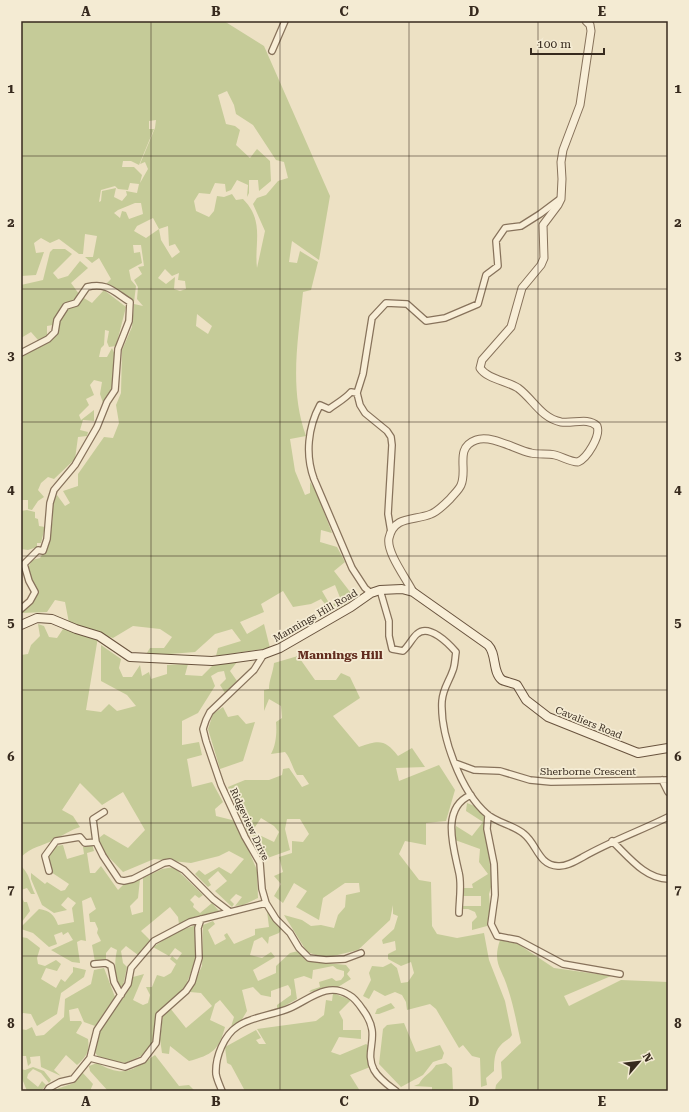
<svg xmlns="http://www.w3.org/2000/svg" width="689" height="1112" viewBox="0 0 689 1112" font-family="'Roboto Serif',serif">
<rect width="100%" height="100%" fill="#ede1c4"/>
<path fill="#c5cb98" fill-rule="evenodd" d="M21,21H224L264,46L330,196L319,260L292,241L289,262L297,263L300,251L318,262L311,290L303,292C298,340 289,389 306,436L290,439L295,471L305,495L310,493V482L316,491L332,533L321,530L320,542L337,547L345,562L334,571L354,597L344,606L331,611V605L341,600L335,585L322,591L329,603V609L321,599L311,604L293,607L283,591L261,604L264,612L240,622L247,634L264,624L270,648L216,656L218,648L241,641L232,629L215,634L195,652L145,656L150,648H164L172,637L160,629L133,626L113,638L73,626L69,623L65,602L55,600L47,612L21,613L31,602L35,592L28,568L32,560L40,558C47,548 50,538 52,525C54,514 49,505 57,495L65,506L70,503L63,491L78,486V474L104,437L113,438L119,423L116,405L121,393L122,350L132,327L134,304L143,306L137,299L138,287L134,280L142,274L138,267L144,266L141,245H133L134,253L140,252L142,263L129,270L131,280L136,286L134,302L122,292L105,285L111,279L99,258L92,263L85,257H93L97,236L85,234L83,254H79L59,239L50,243L41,238L34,243L36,253L44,252L36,275L21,276ZM227,91L234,105L236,114L253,125L276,160L284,162L288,178L278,181L266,195L257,198L253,204L265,231L257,268C254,243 265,221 243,199L236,200L232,194L224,197L217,196L214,211L209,217L196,211L194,201L199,193L210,194L215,183L225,184L226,192L231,190L237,180L248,185L247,197L249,193V180H258L259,191L271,181L270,161L257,149L250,158L236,145L240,130L235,126L226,124L218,95ZM156,120L155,128L140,164L145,162L148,169L140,183L142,175L134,167H122L123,161H131L139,165L154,129H149V121ZM130,183L139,184L137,193L126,191L127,195L122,201L114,197L116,188L102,191L101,201L99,202L101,190L115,186L118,189L128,190ZM135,203H141L143,214L129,219L126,212L122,211L120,218L114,213L118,210ZM153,218L159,229L146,238L134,231L137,226ZM168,226L169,246L175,244L180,252L172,258L161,240L159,229ZM165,269L172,276L179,273L178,280L185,281L186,289L180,291L174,289L175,277L166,284L158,278ZM197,314L212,326L208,334L196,326Z
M53,249H65L72,254L53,273L58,279L68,276L80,261L88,268L71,283L79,294L82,293L75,301L64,303L53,325L47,326V336L38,340L31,332L21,338V285L43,280L50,252Z
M104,290L126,307L116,346L109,347L107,342L109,331L105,330L104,345L101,348L99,357H107L112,348L115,355L114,387L103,403L100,394L102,382L94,380L90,385L94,395L86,399L89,405L79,415L81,420L94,410V421L83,420L80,430L88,432L87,436L78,437L75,459L54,479L48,477L41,483L38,490L44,497L38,501L32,510L28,509V500H22L21,504V361L25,352L51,339C55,329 59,316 68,308C73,304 79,303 84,298L92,303Z
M27,510L35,512V518L38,519L39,526L45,527L41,543H37V547L28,550L21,549V511Z
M38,624L44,626L49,637L57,638L65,626L98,637L86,710L101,712L109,704L117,711L136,706L127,695L101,681V645L121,659L119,668L123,677H132L140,665L142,676L149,672L151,679L167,674V665L188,664L185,675L202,676L215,663L237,662L230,671L237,681L225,693L220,685L226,679L224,671L218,672L211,676L215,686L198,713L182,721V745L199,742L202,755L187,759L192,787L212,782L223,802L215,809L216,816L236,821L257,870L258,898L243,905L235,906L242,897L236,894L230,900L234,904L232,907L215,891L227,881L218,871L208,880L211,885L208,887L195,874L199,870L205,875L219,867L231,874L244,859L229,851L219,856L191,863L154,859L123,872L101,849L99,838L104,834L128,848L145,830L123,792L102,805L80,783L62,810L73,816L80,827C71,830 63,835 54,840C42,846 31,847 21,857V655L28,654L31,645L40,636Z
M298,656L315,680H336L341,673L350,677L360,698L333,716L359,747C379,740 385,739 398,756L412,748L425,767L396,768L399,781L439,765L455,790L446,821L426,823V845L405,841L399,854L419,880L431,882L432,926L437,934L457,938L484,933L489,960L505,1001L512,1035C509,1040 504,1041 500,1046C494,1052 494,1064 494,1071L486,1078L487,1085L481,1087L480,1058L472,1056L463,1045L459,1048L436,1009L430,1004L407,1010L406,1002L402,995L395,992L385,996L374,990L369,999L363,996L371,980L369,973L372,966L383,967L391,963L397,968L401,983L408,982L414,973L411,962L401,966L388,959V954L396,950L395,941L383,944L382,940L394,929L398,916L393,914V905L390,920L358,950L325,958L307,952L284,915L302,920L311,926L321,925L334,928L338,915L345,907L346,895L360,892L359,883H345L323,898L319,920L296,907L307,891L294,883L283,903L274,896L281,884L274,876L283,872L279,857L292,853V841L303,842L309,834L300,819H287L285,829L290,850L262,860L251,840L255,833L274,842L279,832L274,826L261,818L249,836L228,787L245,780H269L282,775L283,769L289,768L302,787L309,784L303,775H297C292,767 291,759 285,752L271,754C276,745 277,733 276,722L282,718L281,706L269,699L264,711V690L269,689C269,680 273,673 274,663Z
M223,707L228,717L238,715L246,724L255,722L243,761L220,769L208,729L213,714Z
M467,803L477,807L486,816L485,819L492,884L489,894L490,907L487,926L472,930V922L477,917L475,912L468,909H462V906H481V896H463L462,888H473L472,884L488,874L479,862L480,849L455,840L454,834L456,826L472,836L483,822L466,811Z
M92,844L94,851L87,853L90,873H95L101,866L118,890L125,883L140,879L138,898L130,906L132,915L143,912V878L162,869L174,867L203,895L199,898L195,895L190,900L194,904L193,907L200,913L212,903L219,911L179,924L178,917L170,907L141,931L150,940L138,955L126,946L121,951L123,963L127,967L123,986L119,987C115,974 114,964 117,950L111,947L106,953V960L95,962L92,945L101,941L97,933L98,929L95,922H90L89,914L96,909L91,897L82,901L86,941L81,940L77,942L80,963L72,962L51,950L73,940L68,932L63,935L62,932L54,935L57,944L49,947L33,933L21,929V927L39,909C50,911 54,914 58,925L74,922L72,908L76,903L68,897L61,905L67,910L54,913L42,905L31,879V873L45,884L47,882L61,891L65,890L69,884L51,872L49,856L56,846L63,845L67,859L84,854L83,847Z
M21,866C31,876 29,882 35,894H31L27,888L21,890Z
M21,895L24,902H27L30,911L21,923Z
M267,911L282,928L279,933L269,937L268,944L262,937L254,941L250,955L262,958L271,952L275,957L253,970L258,981L276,973V966L290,953L298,951L308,961L346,965L350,970L347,974L351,979L338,987L309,992L311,990L320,987L319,982L332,978L336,981L341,980L344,976V971L337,969L333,966L313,970L312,979L304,976L294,979L297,999L277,1010V1005L291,995V990L288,985L271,991V997L261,995L253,987L242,990L247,1011L241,1021L231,1027L234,1017L220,1000L215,1004L210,1020L225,1027C219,1050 212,1055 189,1061L170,1046L169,1054L162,1053L160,1039L163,1015L170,1008L186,1028L212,1006L201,993L190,992L202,966L203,925L213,921L215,924L208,930L215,945L226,939L224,935L227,933L234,944L255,935V929L269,927Z
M196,925L197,955L190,975L184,989L158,1012L152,1044L141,1056L125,1063L99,1058L94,1051C96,1044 97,1036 100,1030C109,1011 129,998 133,977L144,974L133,1000L143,1005L148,1003L150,995L146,987H152L157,975L164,977L171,973L176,964L170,959L172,956L177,960L182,953L175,948L169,956L153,947L176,932Z
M21,937L27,938L40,948L37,958L38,964L45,966L56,960L61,964L57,971L46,968L41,979L56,988L61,979L65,982L73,972V967L86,970L84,977L61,993L57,1014L37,1026L31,1014L23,1013L21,1015Z
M500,940L518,944L554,968L611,976L564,996L569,1006L621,980L668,982V1091H495L496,1085L502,1078L501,1062L521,1043C517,1025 514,1007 508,989C502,968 492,964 500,940Z
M104,968L115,997L95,1026L84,1022L78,1008L69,1010L70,1021H81L82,1023L76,1033L88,1039C90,1052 86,1057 77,1065L66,1055L54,1070L61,1076L41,1067L40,1056L30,1057L31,1063L28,1066L26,1056H21V1029L26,1030L32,1027L36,1036L44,1035L64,1017L65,999L91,984L94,970Z
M333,993L351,1000L339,1012L343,1020V1030H361V1039L339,1037L331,1052L340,1055L366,1044L369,1046L370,1067L350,1075L360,1091H245L231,1065L227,1063L225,1047L256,1030L261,1038L256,1040L259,1044H266L257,1029L316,1021L324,1015L326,1000L332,1001Z
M391,1003L395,1008L379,1014H375L377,1009Z
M404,1023L416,1052L440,1045L444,1053L442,1059L433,1062L423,1075L401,1087L379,1064L383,1029L387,1025Z
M155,1055L179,1086L189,1085L195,1091H108L90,1071L89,1066L97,1063C124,1078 132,1071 155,1055Z
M446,1063L452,1068L453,1091H432V1087L414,1086L419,1084C423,1076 431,1073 436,1065Z
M33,1067L44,1071L51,1080L49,1083L41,1073L33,1069L28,1074L27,1078L38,1087L42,1081L46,1085L41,1091H27L21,1076V1069L25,1070Z
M82,1072L93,1084L90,1091H51L74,1083Z"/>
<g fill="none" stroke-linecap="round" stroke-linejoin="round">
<g stroke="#87725b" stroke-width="8">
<path id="minor" d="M272,51L285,21
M21,353L48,339L55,332L57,320L66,306L76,303L87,287C107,282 114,292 130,302L129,321L118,349L115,390L107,402L97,427L75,465L54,490L50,503L47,539L43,551L38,550L24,564L29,581L35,592L30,601L21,609
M357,393L351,392C345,399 337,403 329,409L320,405C308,427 305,455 314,479L352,568L365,588L371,593
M391,532L388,514L392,445L391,437L387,431L365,413L360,405L357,393L363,374L372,318L386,303L407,304L426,321L445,318L478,304L486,275L498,266L496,241L505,228L521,226L540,214L560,199
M380,590L389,621V636L392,649L403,651C409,646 412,638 417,634C429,623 449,644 456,652C455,658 455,665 453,670C449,682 443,688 442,701C440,735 461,792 487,814C497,823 514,825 524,834C537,844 538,865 558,866C566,867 576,861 583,857C611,841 640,831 668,817
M264,654L254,670L210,712L206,720L203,729L206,741L221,785L245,837L260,863L262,889L266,903L276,919L290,933L299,948L309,958L326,960L345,959L361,953
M455,763L474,770L500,771L530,780L551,782L668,780
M662,780L668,792
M488,815L487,829L494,864L495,895L491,924L497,936L518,940L563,964L620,974
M612,841C628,856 645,879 668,879
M96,842L93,819L104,812
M49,871L45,856L56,841L80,837L85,843L96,842L103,856L119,880L124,881L133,879L164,863L170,862L184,870L213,899L230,912
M459,913C459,901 462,885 459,873C454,849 440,808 471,795
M94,964L106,963L111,966L114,982L121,995
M90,1058L125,1067L143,1060L156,1043L159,1015L186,991L192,982L199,958L198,928L201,919
M47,1091L49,1088L60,1082L73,1079L90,1058L97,1030L128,984L131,968L154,941L190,922L266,903
M222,1091C220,1086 217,1080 216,1074C215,1057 224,1035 238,1026C253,1016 274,1015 290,1008C309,1000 327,981 349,995C355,998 359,1004 363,1010C383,1037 363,1049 374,1070C379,1079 388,1085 396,1091"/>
</g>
<g stroke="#87725b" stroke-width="9">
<path id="tertiary" d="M413,592C406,578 386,552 389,538C394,515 415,521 431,514C437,512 445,504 450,499C453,495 459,490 461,485C468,469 454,448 476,440C491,434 516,450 531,453C539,455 547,453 555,455C563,457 570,462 578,462C587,458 601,436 597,426C588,417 573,424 561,422C541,418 533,399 518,388C507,381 487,379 480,368L482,360L511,327L522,288L541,265L544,258L543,225L558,205L561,199L562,179L561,162L563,150L580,105L591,31L590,25L586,21"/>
</g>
<g stroke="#69533e" stroke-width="10">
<path id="secondary" d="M21,625L37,618L52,619L76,629L99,636L130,657L212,661L228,659L264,654L280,648L351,607L371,593L380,590L402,589L413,592L488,645C497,654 492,672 502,680C506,682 513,683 517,685L526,700L548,717L638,753L668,748"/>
</g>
<use href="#minor" stroke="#f8eed7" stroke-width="5.5"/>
<use href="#tertiary" stroke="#f8eed7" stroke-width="7"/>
<use href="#secondary" stroke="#f8eed7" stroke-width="8"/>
</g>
<path fill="none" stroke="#372a1e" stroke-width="1" stroke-opacity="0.55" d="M151,21V1091M280,21V1091M409,21V1091M538,21V1091M21,156H668M21,289H668M21,422H668M21,556H668M21,690H668M21,823H668M21,956H668"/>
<g text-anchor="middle" stroke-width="3.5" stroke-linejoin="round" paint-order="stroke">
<g font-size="10" fill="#372a1e" stroke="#f4ebd3">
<text transform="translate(315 615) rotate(-30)" y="4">Mannings Hill Road</text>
<text transform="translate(589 722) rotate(22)" y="4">Cavaliers Road</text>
<text x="588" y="775">Sherborne Crescent</text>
<text transform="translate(250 824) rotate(65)" y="4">Ridgeview Drive</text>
</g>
<g font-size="12" font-weight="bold" fill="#632d1f" stroke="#f4ebd3">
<text x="340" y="659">Mannings Hill</text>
</g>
</g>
<rect width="689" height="1112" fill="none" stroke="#f4ebd3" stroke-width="44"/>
<g transform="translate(639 1062) rotate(62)" stroke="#f4ebd3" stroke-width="3" paint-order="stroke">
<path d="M0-3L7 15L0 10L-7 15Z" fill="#372a1e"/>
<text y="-6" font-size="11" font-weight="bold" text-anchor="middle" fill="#372a1e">N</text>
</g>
<path d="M531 48v6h73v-6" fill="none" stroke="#372a1e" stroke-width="2"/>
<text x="537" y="48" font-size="12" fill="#372a1e" stroke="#f4ebd3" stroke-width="3" paint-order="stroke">100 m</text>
<rect x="22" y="22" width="645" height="1068" fill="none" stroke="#372a1e" stroke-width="1.5"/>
<g font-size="13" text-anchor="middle" font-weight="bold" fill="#372a1e">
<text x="86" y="16">A</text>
<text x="216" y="16">B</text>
<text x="344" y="16">C</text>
<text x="474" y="16">D</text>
<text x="602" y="16">E</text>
<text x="11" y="93">1</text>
<text x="678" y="93">1</text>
<text x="11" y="227">2</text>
<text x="678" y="227">2</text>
<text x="11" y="360">3</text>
<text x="678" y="360">3</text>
<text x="11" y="494">4</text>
<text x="678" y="494">4</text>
<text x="11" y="627">5</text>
<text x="678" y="627">5</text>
<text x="11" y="761">6</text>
<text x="678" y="761">6</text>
<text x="11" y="894">7</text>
<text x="678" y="894">7</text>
<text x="11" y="1028">8</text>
<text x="678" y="1028">8</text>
<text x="86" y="1106">A</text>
<text x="216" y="1106">B</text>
<text x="344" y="1106">C</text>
<text x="474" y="1106">D</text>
<text x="602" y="1106">E</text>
</g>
</svg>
